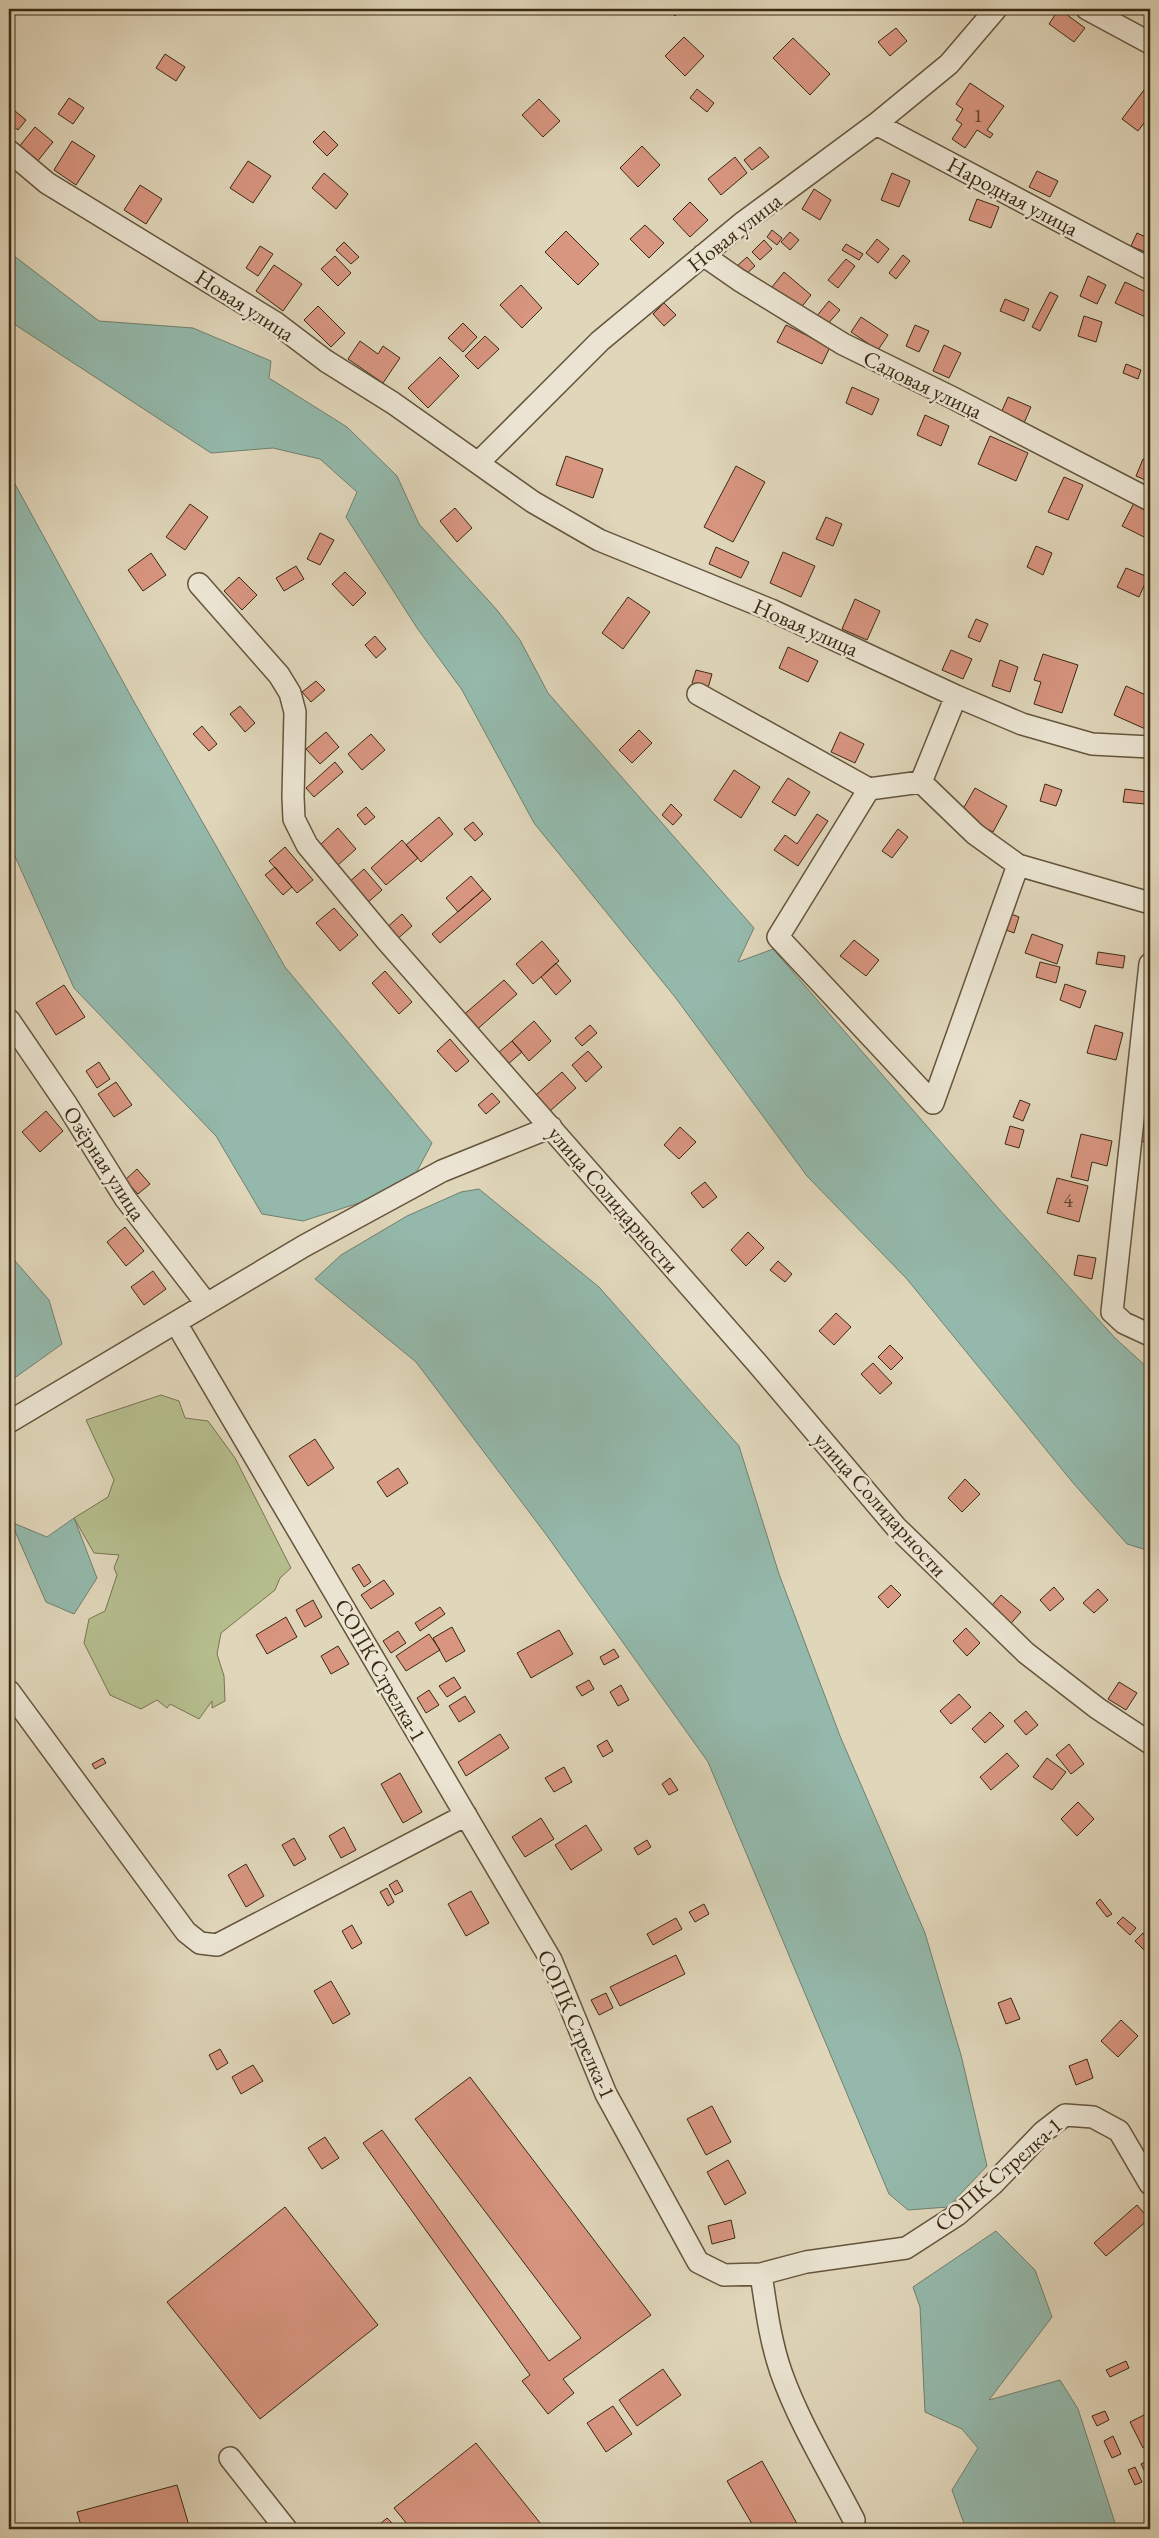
<svg xmlns="http://www.w3.org/2000/svg" width="1159" height="2538" viewBox="0 0 1159 2538" font-family="'EB Garamond',serif">
<rect width="100%" height="100%" fill="#e0d6ba"/>
<filter id="stains"><feTurbulence type="fractalNoise" baseFrequency=".004" numOctaves="4"/><feColorMatrix values="0 0 0 0 .2 0 0 0 0 .09 0 0 0 0 .02 0 0 0 .5 -.17"/></filter>
<radialGradient id="worn" r=".72"><stop offset=".6" stop-color="#630" stop-opacity="0"/><stop offset="1" stop-color="#630" stop-opacity=".3"/></radialGradient>
<path fill="#b5bd8d" stroke="#787450" d="M161,1395L179,1401L185,1418L208,1421L235,1458L291,1568L280,1578L275,1590L221,1633L217,1654L224,1676L225,1701L212,1708V1701L199,1719L170,1704L167,1708L157,1700L141,1709L110,1695L84,1643L89,1619L105,1611L117,1575L114,1568L119,1555L94,1553L74,1518L108,1497L114,1480L86,1420Z"/>
<path fill="#94b9ac" stroke="#70806e" d="M9,252L99,321L193,328L271,361L269,378L347,427L397,476L419,524L497,610L520,640L548,693L754,928L738,962L773,949L998,1208L1115,1338L1150,1370V1551L1127,1544L1074,1484L906,1278L807,1176L675,997L534,823L462,690L417,628L346,517L357,492L320,459L273,448L211,453L14,324L9,325Z
M9,473L133,700L285,967L432,1143L416,1173L362,1202L303,1221L262,1214L216,1136L74,988L9,843Z
M479,1189L599,1287L739,1446L779,1574L840,1736L925,1933L961,2055L987,2166L948,2207L908,2210L889,2194L708,1762L545,1533L416,1362L315,1279L341,1255L407,1216L461,1192Z
M9,1254L49,1300L62,1344L9,1382Z
M74,1518L97,1578L74,1614L46,1602L11,1522L47,1537Z
M996,2231L1035,2270L1052,2317L989,2400L1060,2380L1078,2409L1117,2529H966L952,2490L978,2448L962,2429L925,2412L920,2307L913,2287Z"/>
<path fill="#d89580" stroke="#3a2a12" d="M668,9H682L675,16Z
M1059,9L1085,28L1074,42L1049,24Z
M896,28L907,41L890,56L878,42Z
M684,37L704,56L685,76L665,56Z
M793,38L830,74L810,95L773,58Z
M165,54L185,67L176,81L156,68Z
M1150,82V115L1138,131L1122,119Z
M970,83L1004,106L987,130L993,134L990,138L977,130L965,148L952,139L962,124L956,120L963,109L956,104Z
M697,89L714,103L707,112L690,98Z
M69,98L84,108L73,124L58,114Z
M539,99L560,121L543,137L522,115Z
M9,106L26,120L18,130L9,123Z
M35,127L53,142L36,163L18,148Z
M324,131L338,145L327,156L313,142Z
M72,141L95,156L76,185L54,170Z
M642,146L660,165L638,187L620,168Z
M760,147L769,157L752,170L744,160Z
M735,157L747,173L721,195L708,179Z
M248,161L271,176L253,203L230,188Z
M1037,171L1058,181L1050,197L1029,187Z
M324,173L348,194L336,209L312,188Z
M892,173L910,181L899,207L881,200Z
M140,185L162,199L146,224L124,210Z
M814,189L831,200L820,220L802,209Z
M977,199L999,207L991,228L969,220Z
M690,202L708,220L690,237L673,219Z
M645,225L664,243L649,258L630,239Z
M772,230L782,238L777,245L767,237Z
M566,231L599,264L578,285L545,252Z
M790,232L799,240L790,250L781,242Z
M1137,233L1150,239V254L1131,246Z
M877,239L889,249L878,263L866,253Z
M764,240L772,249L760,260L752,252Z
M344,242L359,257L351,264L336,250Z
M846,244L863,254L859,260L842,250Z
M260,246L273,254L258,276L246,268Z
M903,255L910,261L896,279L889,273Z
M335,256L351,273L338,286L321,269Z
M747,257L755,266L745,275L737,266Z
M846,259L855,266L838,288L828,280Z
M274,265L302,284L283,311L256,291Z
M784,272L811,295L799,310L772,287Z
M1088,276L1106,285L1097,304L1080,296Z
M1125,282L1150,294V319L1115,303Z
M521,285L542,308L522,328L500,305Z
M1050,292L1058,296L1040,331L1032,327Z
M1005,299L1029,309L1024,321L1000,311Z
M829,301L840,310L826,326L816,317Z
M664,303L676,315L664,326L653,314Z
M318,306L345,333L331,347L304,320Z
M1084,316L1102,322L1096,342L1078,336Z
M861,317L888,335L878,350L851,332Z
M463,323L477,337L463,352L448,338Z
M786,325L830,347L822,364L777,342Z
M915,325L929,331L919,352L906,346Z
M485,336L499,349L478,369L465,356Z
M360,341L378,354L383,346L400,358L383,383L348,359Z
M944,345L961,353L949,378L933,371Z
M440,357L459,376L428,408L408,388Z
M1126,364L1141,370L1138,379L1123,373Z
M852,387L879,399L872,415L846,403Z
M1008,397L1031,407L1024,423L1001,413Z
M1150,413V427L1145,425Z
M925,415L949,426L941,446L917,435Z
M990,436L1028,453L1016,481L978,464Z
M566,456L603,469L593,498L556,485Z
M1143,459L1150,462V482L1136,476Z
M736,466L765,482L733,542L704,527Z
M1064,477L1083,485L1068,520L1048,512Z
M1134,503L1150,511V524L1144,537L1122,526Z
M190,504L208,517L185,550L166,537Z
M455,508L472,528L457,542L440,521Z
M826,517L842,524L833,546L816,539Z
M320,533L334,540L320,565L307,559Z
M1036,546L1052,553L1043,575L1027,567Z
M716,547L749,562L741,578L709,564Z
M783,552L815,566L801,597L770,583Z
M151,553L166,575L143,591L128,570Z
M296,566L304,579L284,591L276,578Z
M1126,568L1148,577L1139,597L1117,587Z
M345,572L366,593L353,606L332,584Z
M239,577L257,595L242,610L224,591Z
M628,597L650,612L623,649L602,633Z
M855,599L880,611L867,640L842,629Z
M976,619L988,624L980,642L968,637Z
M375,636L386,649L376,658L365,645Z
M788,647L818,661L808,682L779,668Z
M951,650L972,659L963,679L942,670Z
M1043,654L1078,665L1062,713L1034,704L1041,682L1034,680Z
M1000,660L1018,667L1010,692L992,686Z
M696,670L712,674L708,688L692,683Z
M316,681L325,690L311,702L302,692Z
M1126,686L1150,697V731L1114,715Z
M240,706L255,723L245,732L230,714Z
M202,726L217,744L209,751L193,734Z
M639,730L652,743L632,763L619,750Z
M326,732L339,747L320,764L306,749Z
M840,732L864,744L855,763L831,752Z
M371,734L385,750L362,770L348,754Z
M335,762L343,772L314,797L306,788Z
M734,770L760,787L741,818L714,800Z
M788,778L810,792L795,816L772,802Z
M1045,784L1062,790L1056,806L1040,801Z
M975,788L1007,806L993,832L960,814Z
M1125,789L1146,792L1145,804L1123,802Z
M671,804L682,815L673,825L662,815Z
M366,807L375,817L365,825L357,815Z
M817,814L828,821L798,866L774,850L785,835L797,844Z
M439,817L453,834L421,862L406,845Z
M473,822L483,834L475,841L464,829Z
M338,828L356,849L338,865L320,845Z
M898,829L908,837L892,858L882,851Z
M402,840L418,858L386,885L371,868Z
M285,847L313,880L297,893L269,861Z
M275,867L292,887L283,895L265,875Z
M364,869L382,890L366,904L348,883Z
M471,876L483,890L458,912L446,898Z
M483,890L491,899L440,943L432,934Z
M334,908L358,935L340,951L316,923Z
M1006,912L1019,917L1014,933L1001,928Z
M402,914L412,926L394,942L384,930Z
M1032,934L1063,945L1057,964L1025,953Z
M854,940L879,960L866,976L840,956Z
M542,941L559,961L533,984L516,964Z
M1098,952L1125,956L1123,968L1096,964Z
M1040,962L1060,967L1056,983L1036,977Z
M556,963L571,981L556,995L541,977Z
M385,971L412,1002L399,1014L372,983Z
M504,980L517,994L473,1033L460,1018Z
M1065,984L1086,991L1080,1008L1060,1000Z
M64,985L85,1017L56,1035L36,1003Z
M534,1021L551,1041L529,1061L512,1041Z
M590,1025L597,1033L582,1046L575,1038Z
M1095,1025L1123,1033L1116,1060L1087,1053Z
M450,1039L469,1061L456,1072L437,1051Z
M512,1041L522,1052L508,1064L498,1053Z
M588,1051L602,1067L586,1082L572,1065Z
M99,1062L110,1079L97,1088L86,1071Z
M1145,1067L1150,1068V1088L1142,1087Z
M562,1072L576,1088L550,1111L536,1095Z
M116,1082L132,1105L114,1117L98,1094Z
M492,1093L500,1102L486,1114L478,1105Z
M1020,1100L1030,1104L1023,1121L1013,1117Z
M1142,1110L1150,1111V1143L1136,1140Z
M46,1111L63,1131L40,1152L22,1132Z
M1010,1126L1024,1130L1019,1148L1005,1144Z
M680,1127L696,1142L679,1159L664,1145Z
M1081,1134L1112,1141L1107,1166L1092,1162L1088,1181L1071,1177Z
M137,1169L150,1184L138,1194L125,1180Z
M1057,1178L1088,1186L1079,1222L1047,1213Z
M705,1182L717,1197L703,1208L691,1193Z
M125,1227L144,1251L126,1266L107,1242Z
M748,1232L764,1248L746,1266L731,1250Z
M1078,1255L1096,1258L1092,1279L1074,1275Z
M778,1261L792,1274L785,1282L770,1270Z
M153,1271L166,1289L144,1305L131,1287Z
M836,1313L851,1327L834,1345L819,1331Z
M890,1345L903,1358L891,1370L878,1357Z
M873,1363L892,1383L880,1394L861,1374Z
M315,1439L334,1468L308,1486L289,1456Z
M398,1468L408,1483L387,1497L377,1482Z
M965,1479L980,1494L962,1512L948,1498Z
M359,1564L371,1582L364,1587L352,1568Z
M384,1580L394,1594L371,1609L361,1595Z
M891,1585L901,1595L888,1608L878,1597Z
M1054,1587L1064,1599L1050,1611L1040,1600Z
M1098,1589L1108,1600L1094,1613L1083,1603Z
M1001,1595L1021,1612L1006,1629L986,1612Z
M313,1600L322,1617L305,1627L296,1610Z
M440,1607L445,1614L420,1631L415,1623Z
M286,1617L297,1637L267,1654L256,1635Z
M452,1627L465,1651L446,1662L433,1638Z
M966,1628L980,1643L967,1656L953,1641Z
M559,1630L573,1654L531,1678L517,1653Z
M398,1631L406,1643L391,1653L383,1641Z
M429,1634L440,1650L406,1671L396,1656Z
M338,1646L349,1664L331,1674L321,1656Z
M614,1649L619,1657L604,1665L600,1657Z
M454,1677L461,1688L447,1697L439,1686Z
M589,1680L594,1689L582,1696L576,1687Z
M1119,1682L1137,1693L1126,1710L1108,1699Z
M621,1685L629,1700L618,1706L610,1692Z
M429,1690L439,1705L426,1713L417,1698Z
M959,1694L971,1707L951,1724L940,1711Z
M465,1696L475,1712L459,1722L449,1706Z
M1026,1711L1038,1725L1026,1735L1014,1721Z
M990,1712L1004,1726L985,1743L972,1729Z
M500,1734L509,1748L466,1776L458,1762Z
M607,1740L613,1751L603,1757L597,1746Z
M1069,1744L1084,1764L1071,1774L1056,1755Z
M1007,1753L1019,1766L991,1790L980,1777Z
M103,1758L106,1763L95,1769L92,1764Z
M1047,1758L1066,1772L1052,1790L1033,1777Z
M564,1767L572,1782L554,1792L545,1778Z
M400,1773L422,1812L403,1823L381,1784Z
M670,1778L678,1790L669,1795L662,1784Z
M1078,1802L1094,1819L1077,1836L1061,1819Z
M541,1818L554,1839L525,1857L512,1837Z
M586,1825L602,1850L571,1870L555,1845Z
M344,1827L356,1850L341,1858L329,1836Z
M294,1838L306,1859L294,1866L282,1845Z
M647,1840L651,1847L638,1855L634,1848Z
M246,1864L264,1896L246,1907L228,1875Z
M397,1880L403,1891L395,1895L389,1885Z
M387,1888L394,1902L388,1906L380,1892Z
M471,1891L489,1923L466,1936L448,1904Z
M1100,1899L1112,1914L1107,1917L1096,1903Z
M704,1904L709,1914L695,1922L689,1912Z
M1123,1917L1136,1928L1130,1935L1117,1923Z
M676,1918L682,1929L653,1945L647,1934Z
M352,1925L362,1943L352,1949L342,1931Z
M1143,1933L1150,1941L1148,1954L1135,1941Z
M676,1955L685,1974L620,2006L610,1987Z
M331,1981L350,2014L333,2024L314,1991Z
M606,1993L613,2008L599,2015L591,2000Z
M1011,1998L1020,2019L1006,2024L998,2003Z
M1121,2020L1138,2036L1118,2057L1101,2041Z
M220,2049L228,2063L217,2070L209,2055Z
M1087,2059L1093,2078L1076,2085L1069,2066Z
M253,2065L263,2081L241,2094L232,2077Z
M470,2077L651,2315L563,2379L574,2393L548,2414L522,2381L530,2375L363,2143L382,2130L549,2361L581,2338L415,2119Z
M712,2106L731,2142L706,2155L687,2119Z
M325,2137L339,2158L322,2169L308,2148Z
M728,2160L746,2193L725,2205L707,2172Z
M1137,2205L1149,2219L1106,2256L1094,2243Z
M285,2207L378,2325L260,2419L167,2302Z
M731,2220L735,2238L712,2244L708,2226Z
M1126,2361L1129,2368L1110,2377L1106,2370Z
M663,2369L681,2395L637,2426L619,2400Z
M613,2406L632,2434L606,2452L587,2423Z
M1105,2411L1109,2420L1097,2426L1092,2416Z
M1150,2412V2445L1143,2448L1130,2422Z
M1113,2436L1121,2454L1112,2458L1104,2441Z
M476,2443L545,2529H411L394,2508Z
M1149,2460L1150,2464V2482L1141,2464Z
M762,2461L800,2529H755L727,2481Z
M1135,2467L1142,2482L1135,2485L1128,2470Z
M177,2485L190,2529H82L77,2512Z
M387,2518L398,2529H374Z"/>
<g fill="none" stroke-linecap="round" stroke-linejoin="round">
<g stroke="#64553c" stroke-width="24">
<path id="minor" d="M1087,9L1150,43
M876,124L1150,269
M9,151L47,183L276,323L326,361L393,403L533,502L599,540L771,610L956,696L1022,724L1092,744L1150,747
M703,255L739,280L843,344L953,398L1150,500
M478,463L600,341L741,224L876,124L949,64L996,9
M199,584L279,675L290,693L295,712L293,797L294,819L307,845L386,940L757,1363L896,1527L1026,1653L1097,1708L1150,1743
M698,694L869,789
M956,696L921,782L975,834L1018,865L1150,903
M921,782L869,789L778,937L933,1103L1018,865
M1150,964L1112,1312L1124,1323L1150,1335
M9,1020L67,1105L125,1198L206,1303
M176,1323L551,1960L606,2094L698,2262L724,2275L761,2274L806,2262L906,2248L957,2215L993,2184L1043,2132L1065,2115L1093,2117L1119,2131L1150,2184
M9,1422L304,1246L442,1171L551,1127
M9,1691L186,1932L200,1943L217,1945L466,1815
M761,2274C766,2307 770,2340 781,2372C799,2423 829,2471 854,2520
M230,2458L286,2529"/>
</g>
<use href="#minor" stroke="#ebe4d2" stroke-width="21"/>
</g>
<g text-anchor="middle" stroke-width="5" stroke-linejoin="round" paint-order="stroke">
<g font-size="20" fill="#62452e">
<text x="978" y="122">1</text>
<text x="1068" y="1207">4</text>
</g>
<g font-size="22" fill="#3a2a12" stroke="#ebe4d2">
<text transform="translate(1013 196) rotate(28)" y="8">Народная улица</text>
<text transform="translate(734 232) rotate(-38)" y="8">Новая улица</text>
<text transform="translate(245 305) rotate(33)" y="8">Новая улица</text>
<text transform="translate(923 384) rotate(26)" y="8">Садовая улица</text>
<text transform="translate(806 627) rotate(24)" y="8">Новая улица</text>
<text transform="translate(105 1163) rotate(57)" y="8">Озёрная улица</text>
<text transform="translate(614 1199) rotate(49)" y="8">улица Солидарности</text>
<text transform="translate(881 1504) rotate(48)" y="8">улица Солидарности</text>
<text transform="translate(381 1670) rotate(60)" y="8">СОПК Стрелка-1</text>
<text transform="translate(577 2024) rotate(66)" y="8">СОПК Стрелка-1</text>
<text transform="translate(998 2174) rotate(-41)" y="8">СОПК Стрелка-1</text>
</g>
</g>
<rect width="1159" height="2538" fill="none" stroke="#e0d6ba" stroke-width="30"/>
<rect x="10" y="10" width="1139" height="2518" fill="none" stroke="#3a2a12" stroke-width="2.5"/>
<rect x="15" y="15" width="1129" height="2508" fill="none" stroke="#3a2a12"/>
<rect width="100%" height="100%" filter="url(#stains)"/>
<rect width="100%" height="100%" fill="url(#worn)"/>
</svg>
